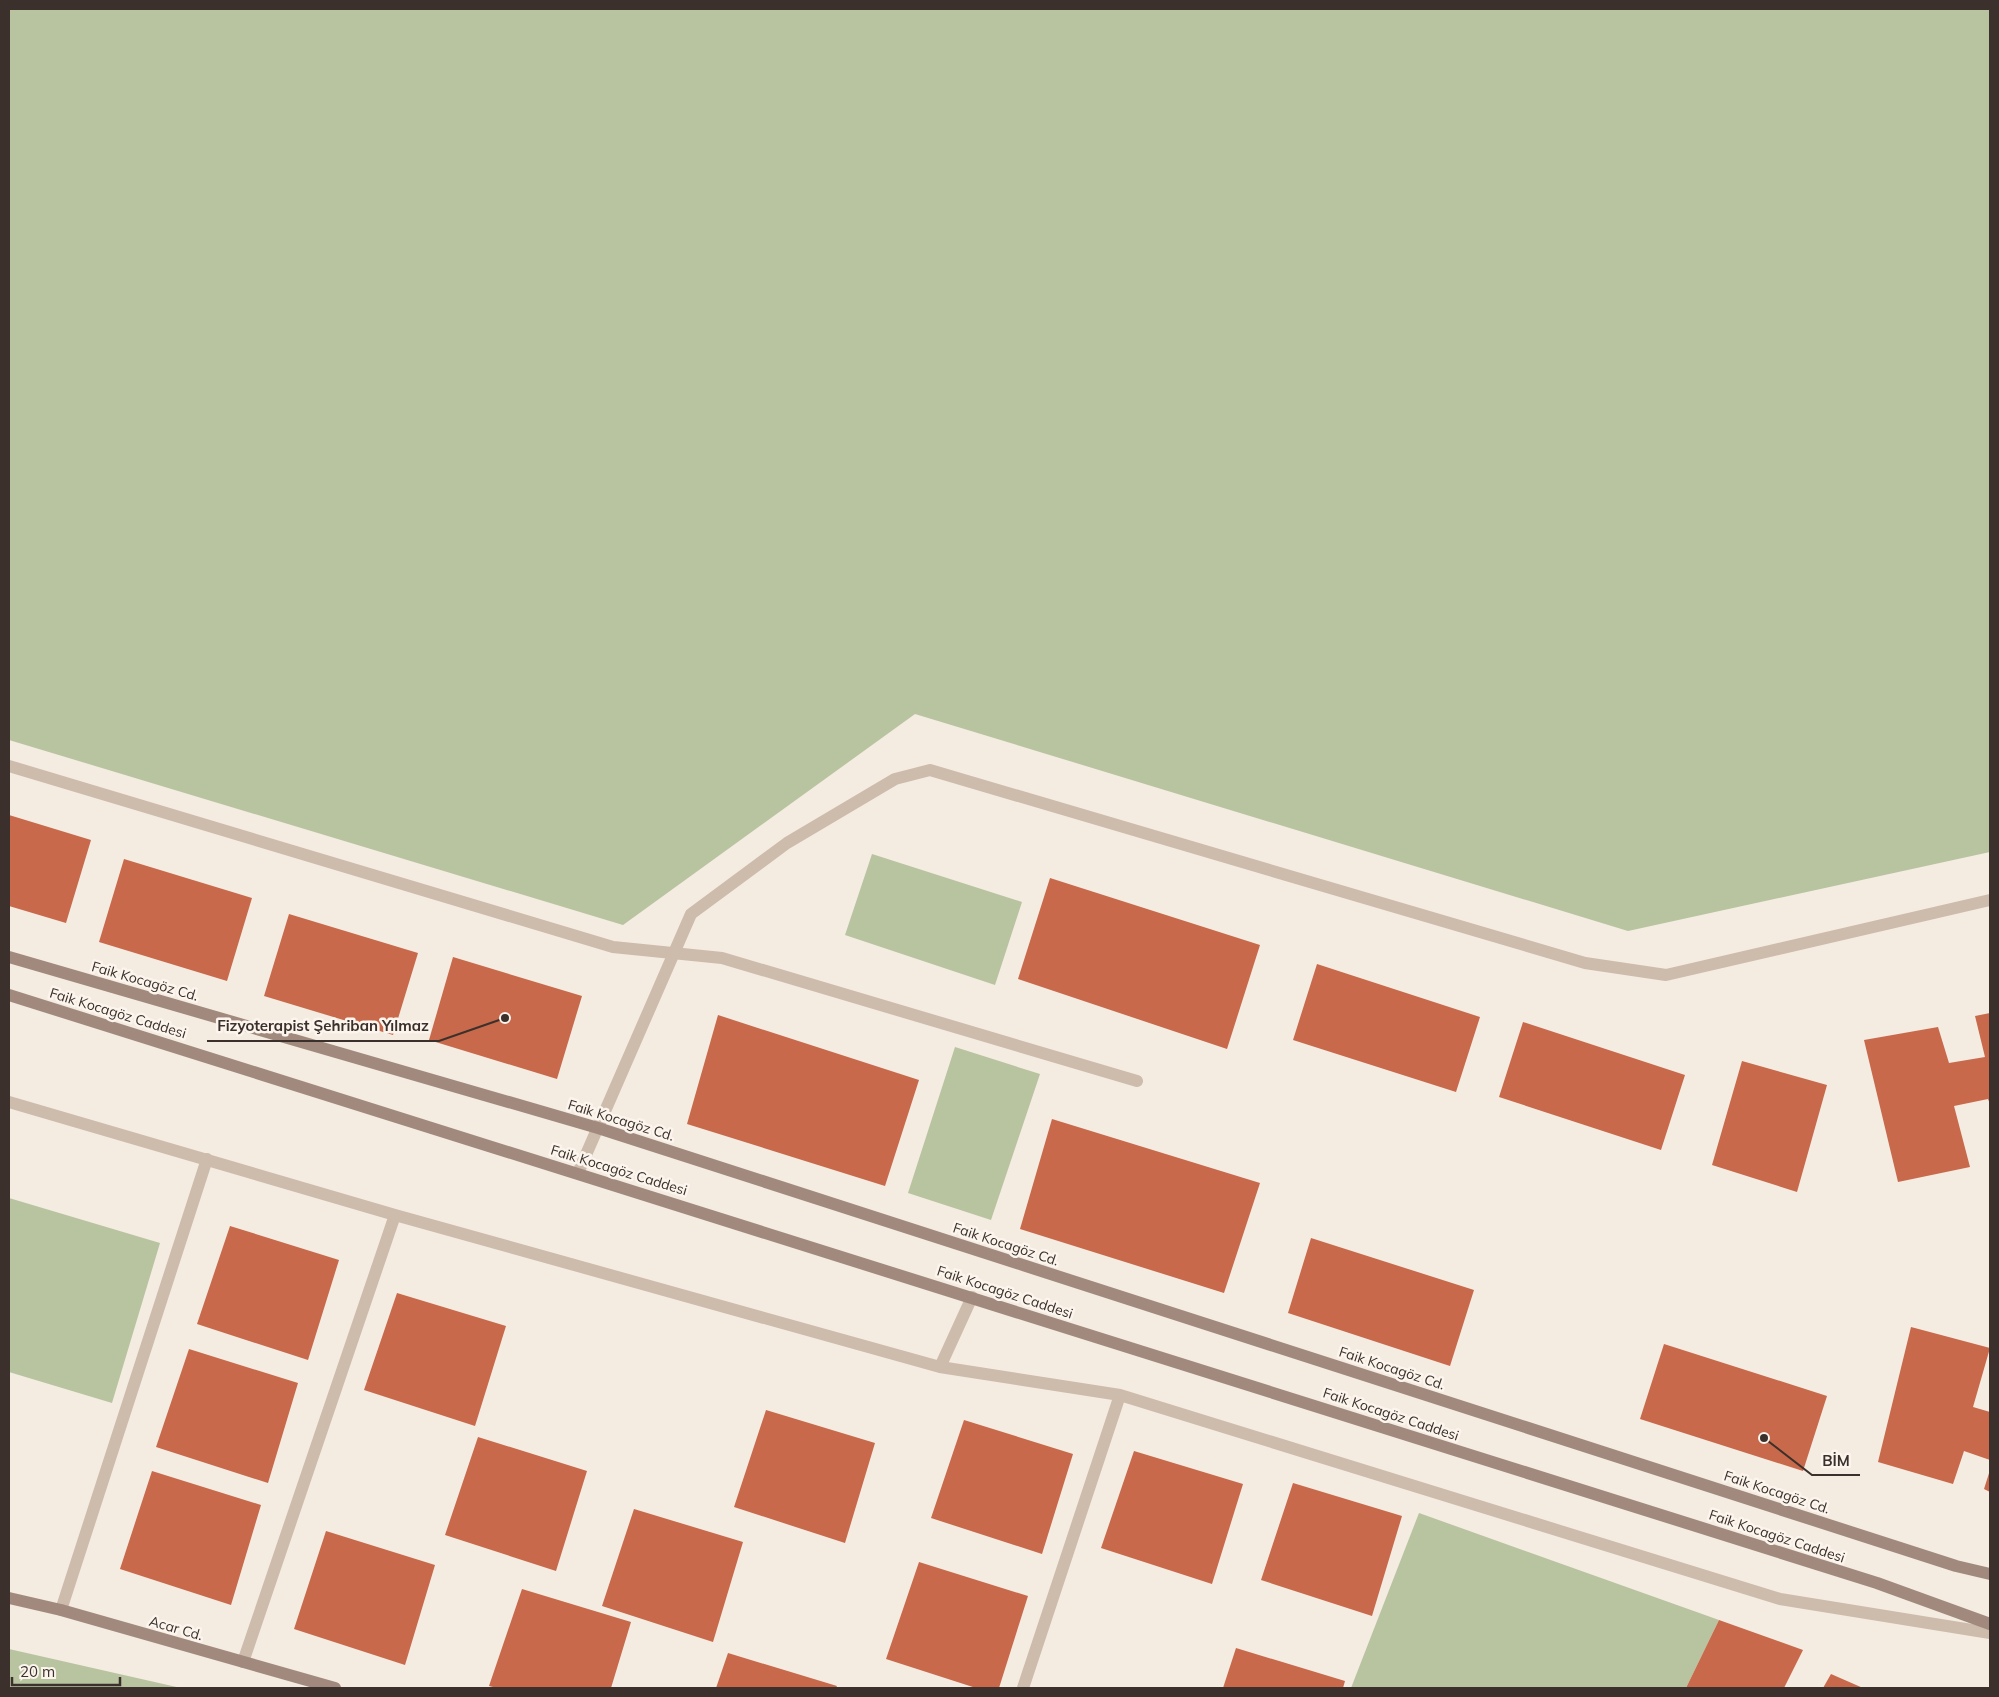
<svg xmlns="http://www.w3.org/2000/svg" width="1999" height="1697" viewBox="0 0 1999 1697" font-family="Mulish,sans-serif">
<rect width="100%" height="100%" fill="#f4ebe1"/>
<path fill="#b8c4a0" d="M9,9H1990V852L1628,931L915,714L623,925L9,740Z
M872,854L1022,902L995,985L845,935Z
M955,1047L1040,1074L991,1220L908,1193Z
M9,1198L160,1243L112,1403L9,1372Z
M1419,1513L1719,1620L1686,1688H1351Z
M9,1649L181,1688H9Z"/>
<path fill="#c8694b" d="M9,815L91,840L66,923L9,906Z
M124,859L252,898L227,981L99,942Z
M1050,878L1260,945L1227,1049L1018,979Z
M289,914L418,953L393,1035L264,996Z
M453,957L582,996L557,1079L429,1040Z
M1317,964L1480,1017L1456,1092L1293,1040Z
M1990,1013V1104L1988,1099L1954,1106L1970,1167L1898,1182L1864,1040L1938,1027L1949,1063L1985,1057L1975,1016Z
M718,1015L919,1080L885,1186L687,1124Z
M1523,1022L1685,1075L1661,1150L1499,1097Z
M1742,1061L1827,1085L1797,1192L1712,1165Z
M1052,1119L1260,1183L1224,1293L1020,1229Z
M230,1226L339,1260L308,1360L197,1324Z
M1311,1238L1474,1290L1450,1366L1288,1313Z
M397,1293L506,1326L475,1426L364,1390Z
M1911,1327L1990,1348L1973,1407L1990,1412V1460L1964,1451L1953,1484L1878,1462Z
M1664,1344L1827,1396L1803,1471L1640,1419Z
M189,1349L298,1383L268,1483L156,1447Z
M766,1410L875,1443L845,1543L734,1507Z
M964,1420L1073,1454L1042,1554L931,1518Z
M478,1437L587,1471L556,1571L445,1535Z
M1134,1451L1243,1484L1212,1584L1101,1548Z
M1990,1470V1492L1984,1489Z
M152,1471L261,1505L231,1605L120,1569Z
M1293,1483L1402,1516L1372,1616L1261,1580Z
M634,1509L743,1542L713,1642L602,1606Z
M326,1531L435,1565L405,1665L294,1629Z
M919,1562L1028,1596L999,1688H976L886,1659Z
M522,1589L631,1622L611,1688H497L489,1686Z
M1719,1620L1803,1650L1784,1688H1686Z
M1236,1648L1345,1681L1343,1688H1223Z
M728,1653L837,1686L836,1688H716Z
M1831,1674L1863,1688H1823Z"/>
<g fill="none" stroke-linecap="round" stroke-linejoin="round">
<path stroke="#cdbbac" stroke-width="12" d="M9,766L613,947L722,958L1137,1081"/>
<path stroke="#cdbbac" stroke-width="12" d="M9,1102L395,1215L940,1367L1120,1395L1780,1599L1990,1633
M578,1173L691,914L787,843L895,779L930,770L1585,963L1666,975L1990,900
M940,1367L972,1297
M61,1610L207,1159
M243,1662L395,1215
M1023,1688L1120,1395"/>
<path stroke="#a18a7d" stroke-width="12" d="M9,957L598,1128L1956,1566L1990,1574
M9,995L1877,1583L1990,1624
M9,1598L61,1610L335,1688"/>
</g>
<g text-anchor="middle" stroke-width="5" stroke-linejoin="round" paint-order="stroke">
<g font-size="14" fill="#3b302b" stroke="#fbf5ee">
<text transform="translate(145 981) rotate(16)" y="5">Faik Kocagöz Cd.</text>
<text transform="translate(118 1013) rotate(17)" y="5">Faik Kocagöz Caddesi</text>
<text transform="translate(621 1120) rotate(17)" y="5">Faik Kocagöz Cd.</text>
<text transform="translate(619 1170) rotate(17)" y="5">Faik Kocagöz Caddesi</text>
<text transform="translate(1006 1244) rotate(18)" y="5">Faik Kocagöz Cd.</text>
<text transform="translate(1005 1292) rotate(18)" y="5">Faik Kocagöz Caddesi</text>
<text transform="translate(1392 1368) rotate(18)" y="5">Faik Kocagöz Cd.</text>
<text transform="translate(1391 1414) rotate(18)" y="5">Faik Kocagöz Caddesi</text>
<text transform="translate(1777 1492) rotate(18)" y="5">Faik Kocagöz Cd.</text>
<text transform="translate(1777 1536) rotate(18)" y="5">Faik Kocagöz Caddesi</text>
<text transform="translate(176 1628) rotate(16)" y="5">Acar Cd.</text>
</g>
</g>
<path fill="none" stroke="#3b302b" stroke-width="2" d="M505 1018L439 1041H207M1764 1438L1812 1475H1860"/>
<g fill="#3b302b" stroke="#fbf5ee" stroke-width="2">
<circle cx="505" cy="1018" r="5"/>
<circle cx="1764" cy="1438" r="5"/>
</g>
<g font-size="15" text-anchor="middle" font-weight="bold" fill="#3b302b" stroke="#fbf5ee" stroke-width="5" stroke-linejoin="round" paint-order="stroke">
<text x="323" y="1031">Fizyoterapist Şehriban Yılmaz</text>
<text x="1836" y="1466">BİM</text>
</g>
<rect width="1999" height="1697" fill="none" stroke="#3b302b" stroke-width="20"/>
<path d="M12 1677v8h108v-8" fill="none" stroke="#3b302b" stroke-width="2.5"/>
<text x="20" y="1677" font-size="15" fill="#3b302b" stroke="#fbf5ee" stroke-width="4" paint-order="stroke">20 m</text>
</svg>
